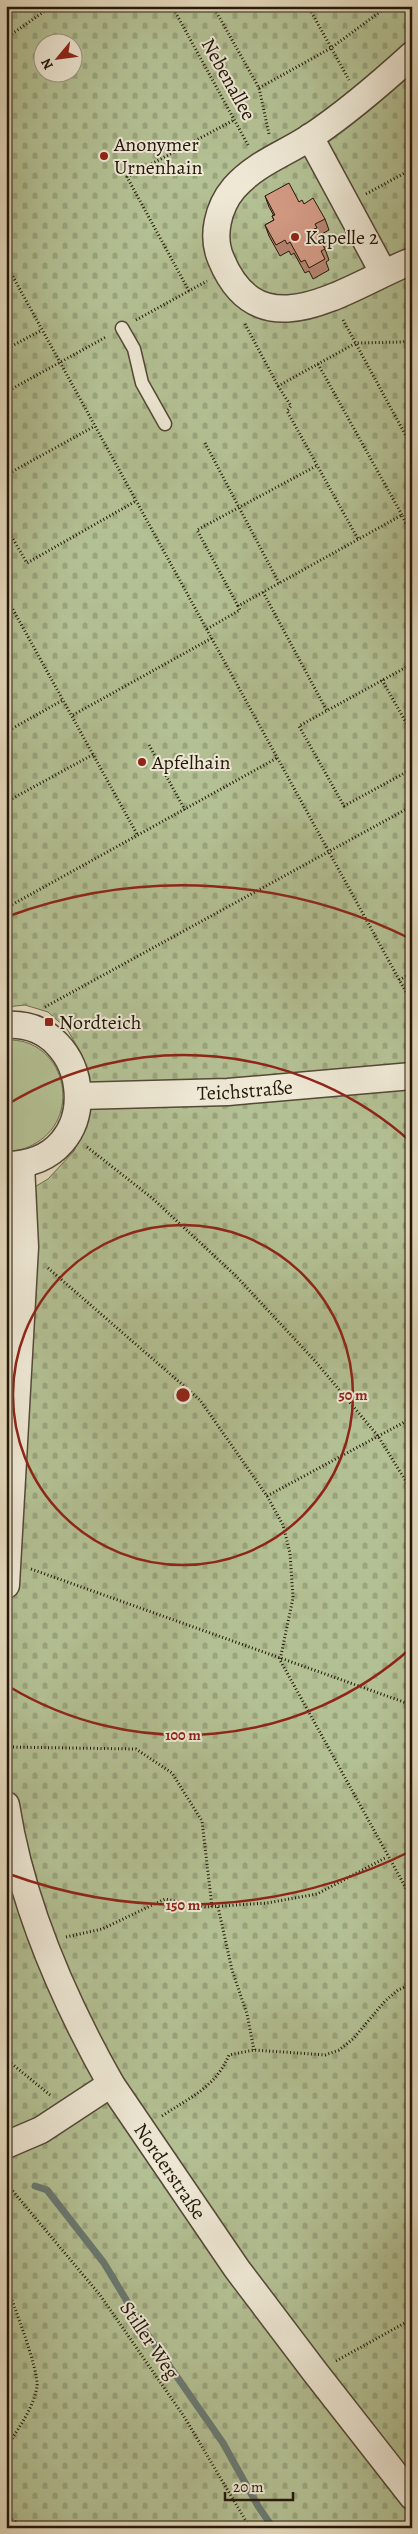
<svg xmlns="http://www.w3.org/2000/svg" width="418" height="2534" viewBox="0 0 418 2534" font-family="Alegreya,serif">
<defs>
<pattern id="cemetery-stones" width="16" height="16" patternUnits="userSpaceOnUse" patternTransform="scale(1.25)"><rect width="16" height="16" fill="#b3c093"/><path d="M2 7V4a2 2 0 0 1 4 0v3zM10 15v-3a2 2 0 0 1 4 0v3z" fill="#9aa47d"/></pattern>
</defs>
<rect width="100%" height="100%" fill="#e5dbbe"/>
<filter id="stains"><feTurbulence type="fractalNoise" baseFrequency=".004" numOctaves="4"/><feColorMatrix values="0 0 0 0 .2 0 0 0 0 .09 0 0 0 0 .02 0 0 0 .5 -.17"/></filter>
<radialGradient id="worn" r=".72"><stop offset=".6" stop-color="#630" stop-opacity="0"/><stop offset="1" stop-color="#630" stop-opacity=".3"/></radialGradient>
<path fill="#b3c093" stroke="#6b6c4e" d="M6,1040C64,1037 84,1115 36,1143C28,1148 16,1152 6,1151Z"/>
<path fill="url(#cemetery-stones)" stroke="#6b6c4e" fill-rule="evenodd" d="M6,6H412V2528H6V1204L48,1179L74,1151L84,1128L90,1077L81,1053L67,1029L48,1012L25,1005L6,1007ZM42,42H72V72H42Z"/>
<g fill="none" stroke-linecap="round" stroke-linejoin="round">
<path stroke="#697972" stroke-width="7" d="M35,2186L47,2190L104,2263L143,2328L223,2443L258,2506L273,2528"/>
<g stroke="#544837" stroke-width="15">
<path id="lane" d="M122,328L134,349L142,383L165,424"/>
</g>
<g stroke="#544837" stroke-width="29">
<g id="street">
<path d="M412,55C379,85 349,111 312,136C285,154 256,163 234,188C218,207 211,236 221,259C261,356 349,285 412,261"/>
<path d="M310,137L383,272"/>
<path d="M6,1025C93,1019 110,1164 6,1165"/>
<path id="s1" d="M79,1096L228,1092L412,1076"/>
<path d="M6,1585L25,1247L21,1165"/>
<path id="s2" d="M6,1805C21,1902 63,1999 111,2084L237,2269L315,2372L412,2496"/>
<path d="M6,2145L41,2130L111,2084"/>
</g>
</g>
<path stroke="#23170a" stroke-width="3" stroke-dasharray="1 2.5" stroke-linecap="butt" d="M172,6L248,145
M213,6L259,88L269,134
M308,6L349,80
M6,38L52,6
M259,88L331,48L388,6
M366,194L412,169
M6,264L412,1003
M189,291L127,177L234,120
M136,320L207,281
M343,320L412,447
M245,324L278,386L356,343L403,342L412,339
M6,351L10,347L42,330
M318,364L402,515
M278,386L291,406L287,411L358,539
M6,392L106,337
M205,443L279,583
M6,475L95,426
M6,527L27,563L136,501
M263,592L327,711
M6,597L138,836
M238,606L197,530L318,465
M207,629L240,610L238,606L402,515L406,524L412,521
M412,664L299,726L344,806L412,769
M382,680L412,733
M73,715L212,638
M6,732L63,700
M149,745L185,810
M6,802L94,754
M6,908L277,758
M399,980L412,973
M45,1007L412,806
M87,1147L152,1198L236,1276L315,1361L378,1436L412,1491
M48,1268L200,1400L267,1496L283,1525L290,1553L293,1598L280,1660L412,1899
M267,1496L412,1418
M31,1569L412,1705
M6,1747L136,1749L172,1773L202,1821L212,1907
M218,1907L232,1970L247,2014L254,2050
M66,1937L102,1929L165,1899L206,1907L267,1903L317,1894L387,1857
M6,2059L50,2095
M162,2116C190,2097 215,2088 229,2055L254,2050L325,2055L339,2050L353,2039L385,2001L398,1990L412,1984
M6,2183L100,2295L185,2418L250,2528
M6,2284C13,2304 39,2369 37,2387C33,2409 18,2429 6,2448
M336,2361L412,2319
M6,2516L26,2528"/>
<use href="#lane" stroke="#eee8d5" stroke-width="12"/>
<use href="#street" stroke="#eee8d5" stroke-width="26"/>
</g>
<path fill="#b58471" stroke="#23170a" d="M265,196L299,202L304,204L325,219L329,230L320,235L321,238L320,239L325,249L329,260L326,262L329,270L313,279L309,271L305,273L294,253L291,255L289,251L280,256L269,236L265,225L274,220L272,216H274L269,207Z"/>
<path fill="#d29983" stroke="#23170a" d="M289,183L299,202L302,200L304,204L313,198L325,219L315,224L317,228L314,229L325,249L321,251L325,259L309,268L305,260L301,262L290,242L287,244L285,240L276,245L265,225L274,220L272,216L275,215L265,196Z"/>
<g fill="none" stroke="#8f2418" stroke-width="2.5">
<circle cx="183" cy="1395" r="170"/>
<path d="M411 1648A340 340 0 0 1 8 1686M8 1104A340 340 0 0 1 411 1142"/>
<path d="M411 1851A510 510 0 0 1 9 1874M9 916A510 510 0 0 1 411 939"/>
</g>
<g fill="#8f2418" stroke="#eee8d5" stroke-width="2">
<circle cx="104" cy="156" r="5"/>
<circle cx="295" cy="237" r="5"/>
<circle cx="142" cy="762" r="5"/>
<rect x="44" y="1017" width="10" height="10" rx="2.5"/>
</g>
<g text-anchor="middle" stroke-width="4" stroke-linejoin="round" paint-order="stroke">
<g font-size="20" fill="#23170a" stroke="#eee8d5">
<text transform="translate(229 79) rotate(61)" y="7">Nebenallee</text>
<text dy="7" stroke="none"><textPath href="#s1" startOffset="166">Teichstraße</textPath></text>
<text dy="7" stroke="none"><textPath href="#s2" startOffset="405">Norderstraße</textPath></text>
<text transform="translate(150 2340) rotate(56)" y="7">Stiller Weg</text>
</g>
<g font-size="20" fill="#23170a" stroke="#eee8d5" text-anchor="start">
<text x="114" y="151">Anonymer<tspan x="114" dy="23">Urnenhain</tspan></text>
<text x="305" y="244">Kapelle 2</text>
<text x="152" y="769">Apfelhain</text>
<text x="59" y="1029">Nordteich</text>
</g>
</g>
<circle cx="183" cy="1395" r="8" fill="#8f2418" stroke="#eee8d5" stroke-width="2.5"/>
<g font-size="15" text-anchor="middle" font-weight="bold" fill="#8f2418" stroke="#eee8d5" stroke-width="4" stroke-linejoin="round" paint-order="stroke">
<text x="353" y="1400">50 m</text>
<text x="183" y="1740">100 m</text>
<text x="183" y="1910">150 m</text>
</g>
<rect width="418" height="2534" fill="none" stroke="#e5dbbe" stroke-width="25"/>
<rect x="8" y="8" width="403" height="2519" fill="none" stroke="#23170a" stroke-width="2.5"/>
<rect x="12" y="12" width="393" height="2509" fill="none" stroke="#23170a"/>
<g transform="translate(58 58) rotate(241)"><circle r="24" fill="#eee8d5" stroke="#9d9484"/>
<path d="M0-4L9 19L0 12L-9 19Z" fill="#8f2418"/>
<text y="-8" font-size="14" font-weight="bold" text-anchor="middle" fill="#23170a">N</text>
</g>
<path d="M225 2492v8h68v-8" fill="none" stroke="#23170a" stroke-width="2.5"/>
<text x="233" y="2492" font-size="15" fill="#23170a" stroke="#eee8d5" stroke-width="4" paint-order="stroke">20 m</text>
<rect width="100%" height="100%" filter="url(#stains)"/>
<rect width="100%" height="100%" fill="url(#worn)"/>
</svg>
